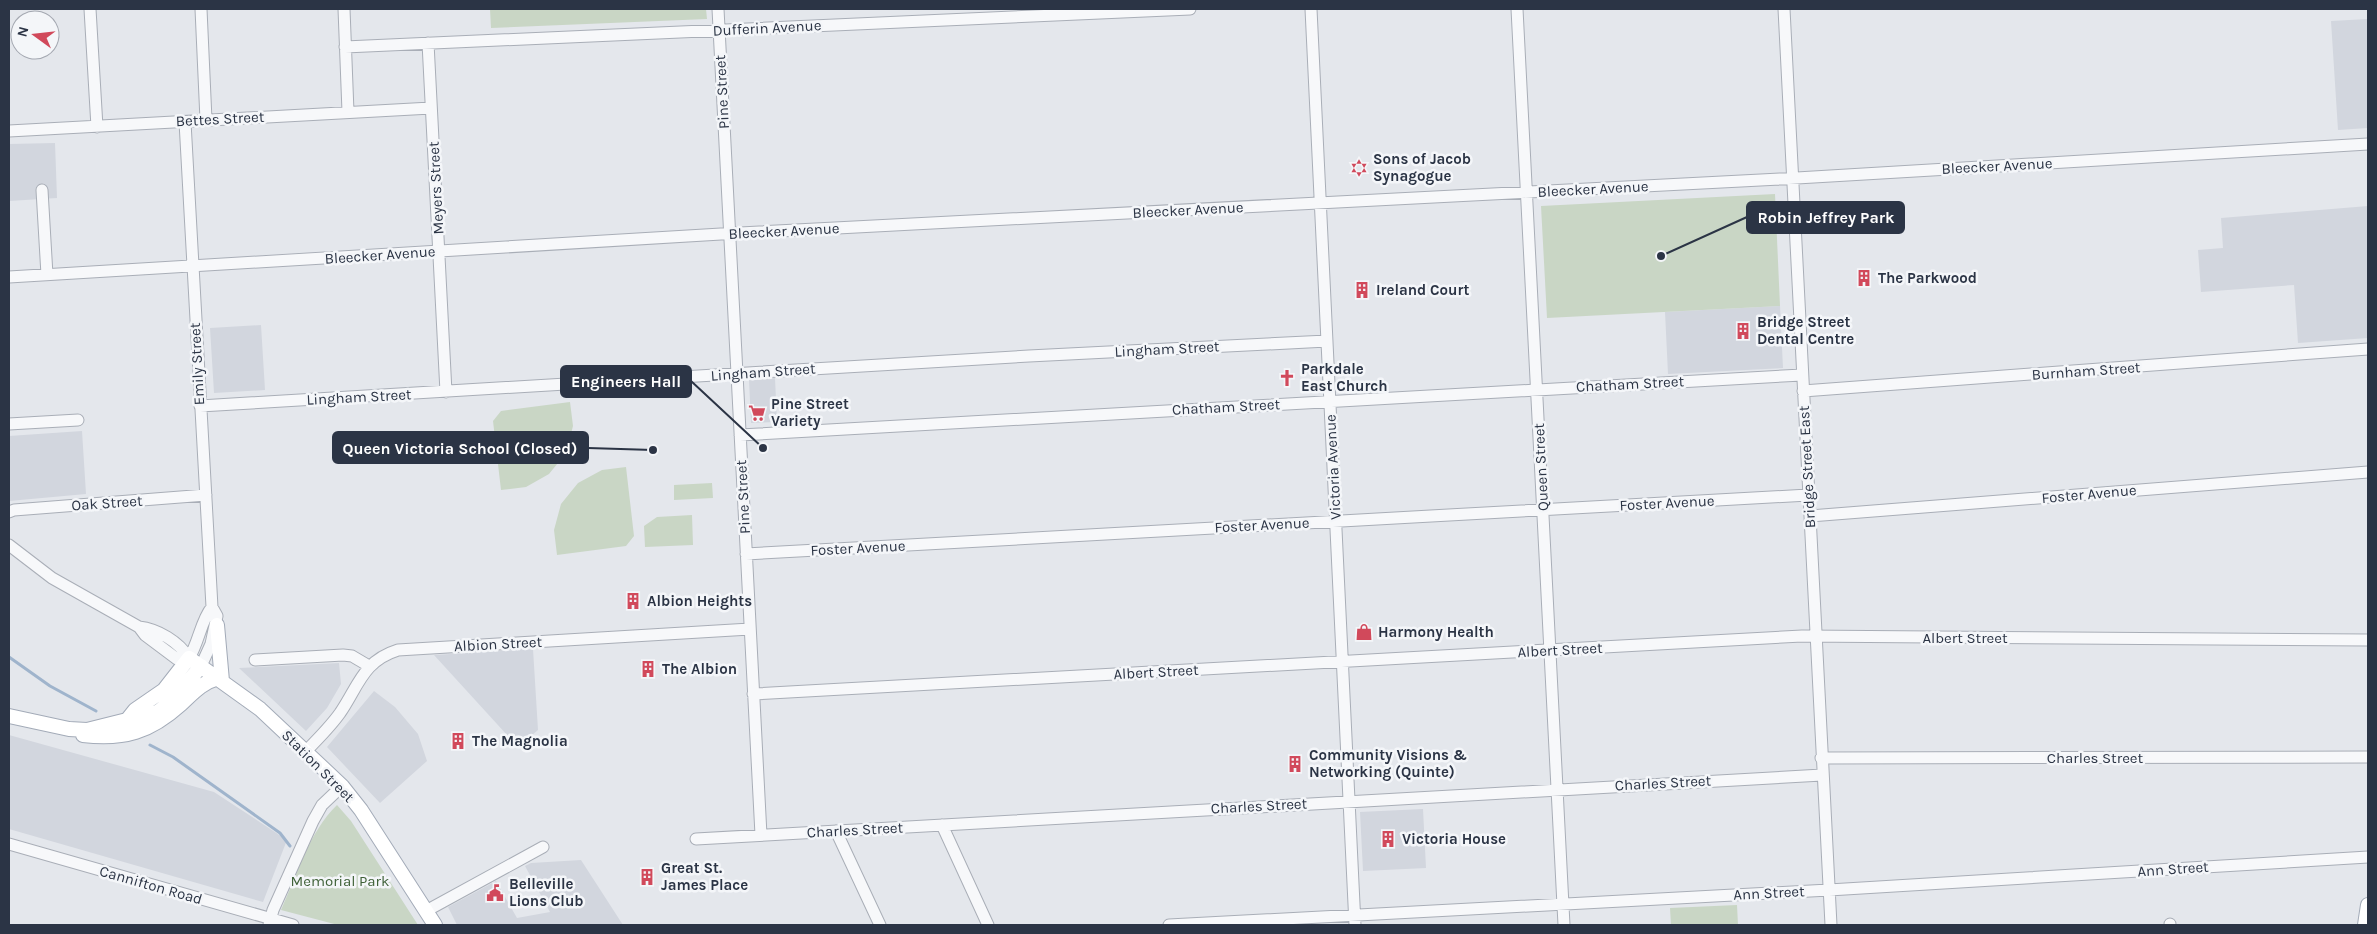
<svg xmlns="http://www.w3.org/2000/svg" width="2377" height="934" viewBox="0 0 2377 934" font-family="Karla,sans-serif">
<rect width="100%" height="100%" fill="#e4e7ec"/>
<path fill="#d2d6de" d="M2368,19V128L2338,130L2331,21Z
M55,143L57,198L9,201V144Z
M2368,206V338L2298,343L2294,285L2201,292L2198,250L2223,248L2221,218Z
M1780,306L1783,368L1668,374L1665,312Z
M261,325L265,390L214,393L210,328Z
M775,378L777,422L751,423L749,380Z
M82,431L86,494L9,501V436Z
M533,649L538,730L518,747L434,655Z
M339,663L341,684L327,708L306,731L239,668Z
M374,691L395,707L418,734L427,761L380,803L327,747Z
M9,735L214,792L287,840L263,902L9,829Z
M1423,809L1426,868L1363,871L1360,812Z
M581,860L623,925H457L448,907L496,881L517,918L550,912L525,866L531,863Z"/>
<path fill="#c9d6c5" d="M490,9H706L707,19L491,28Z
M1775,194L1780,306L1547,318L1541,206Z
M570,402L573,426L566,453L549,474L526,487L501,490L493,421L501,411Z
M626,467L634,536L626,546L557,555L554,530L561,504L578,483L602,470Z
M712,483L713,498L674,500V485Z
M692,515L693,545L645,547L644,526L657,517Z
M337,805L351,821L418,925H338L281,910C297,875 309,832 337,805Z
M1737,905L1738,925H1671L1670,908Z"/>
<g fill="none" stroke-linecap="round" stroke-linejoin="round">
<path stroke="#9fb4cc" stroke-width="3" d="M9,657L50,686L96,711
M150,745L173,757L280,833L290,846"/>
<g stroke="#a9aeb7" stroke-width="13">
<path id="minor" d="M90,9L97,127
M201,9L206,120
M344,9L348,112
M718,9L761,835
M1311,9L1355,925
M1517,9L1564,925
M1784,9L1831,925
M428,43L446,392
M345,47L1190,9
M185,122L212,607L217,616L211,644L201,666
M9,131L431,108
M42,190L47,275
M9,277L721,234L1780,179L2368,144
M1803,391L2368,349
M200,406L1029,356L1327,341
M9,424L78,420
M740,435L1802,375
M9,512L14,510L206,495
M1810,516L2368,472
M9,545L52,578L139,627C158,629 179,642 189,658
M746,554L1808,495
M139,627L145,635L177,659L189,658
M189,658C199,642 201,620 212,607
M255,660L343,655L352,656L369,666
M753,694L1802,636L2368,640
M306,751C318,739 330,727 340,713C359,685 363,661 398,650L750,629
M1821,758L2368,757
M942,825L988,925
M836,831L880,925
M696,839L1822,775
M9,844L293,925
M426,911L543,847
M2170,924V925
M269,925L273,910L313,821L322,805L342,786
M1169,925L1829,890L2368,857"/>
</g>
<g stroke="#a3abb8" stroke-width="16">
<path id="major" d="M217,625L222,681
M9,716L69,729L87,730L127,720H141L159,711L174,699L201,666
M127,720L135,710L164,690L189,658L260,709L342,786L361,810L435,925
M83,735C124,740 150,732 181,704C193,693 201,683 218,678
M2365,925L2368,905"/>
</g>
<use href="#minor" stroke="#f7f8fa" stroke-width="11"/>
<use href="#major" stroke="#fff" stroke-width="14"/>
</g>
<defs>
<g id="synagogue-bare" transform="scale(1.35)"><path d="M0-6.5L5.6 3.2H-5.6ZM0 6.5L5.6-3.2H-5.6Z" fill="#d1495b" stroke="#f4f6f9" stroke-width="2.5" paint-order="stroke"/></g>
<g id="building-bare" transform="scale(1.35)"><path d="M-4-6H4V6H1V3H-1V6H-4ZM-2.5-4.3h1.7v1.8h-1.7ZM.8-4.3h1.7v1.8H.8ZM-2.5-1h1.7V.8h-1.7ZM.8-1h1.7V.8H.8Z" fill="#d1495b" stroke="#f4f6f9" stroke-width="2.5" paint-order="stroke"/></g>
<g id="church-bare" transform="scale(1.35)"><path d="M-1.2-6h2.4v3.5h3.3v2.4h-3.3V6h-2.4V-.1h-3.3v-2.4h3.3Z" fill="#d1495b" stroke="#f4f6f9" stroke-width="2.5" paint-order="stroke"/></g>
<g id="supermarket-bare" transform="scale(1.35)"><path d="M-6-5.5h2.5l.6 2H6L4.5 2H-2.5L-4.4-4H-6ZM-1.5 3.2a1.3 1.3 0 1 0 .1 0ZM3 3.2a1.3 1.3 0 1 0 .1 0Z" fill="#d1495b" stroke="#f4f6f9" stroke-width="2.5" paint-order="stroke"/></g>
<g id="shop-bare" transform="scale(1.35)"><path d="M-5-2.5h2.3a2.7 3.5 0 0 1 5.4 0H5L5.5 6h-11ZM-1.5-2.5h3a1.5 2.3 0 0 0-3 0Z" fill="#d1495b" stroke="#f4f6f9" stroke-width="2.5" paint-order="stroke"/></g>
<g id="civic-bare" transform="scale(1.35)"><path d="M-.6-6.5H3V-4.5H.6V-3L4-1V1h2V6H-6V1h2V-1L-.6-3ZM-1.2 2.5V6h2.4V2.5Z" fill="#d1495b" stroke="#f4f6f9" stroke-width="2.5" paint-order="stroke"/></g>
</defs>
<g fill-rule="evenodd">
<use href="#synagogue-bare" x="1359" y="168"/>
<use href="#building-bare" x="1864" y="278"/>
<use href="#building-bare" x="1362" y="290"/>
<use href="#building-bare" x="1743" y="331"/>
<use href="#church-bare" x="1287" y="378"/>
<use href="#supermarket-bare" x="757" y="413"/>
<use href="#building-bare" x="633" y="601"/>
<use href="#shop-bare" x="1364" y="632"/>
<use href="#building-bare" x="648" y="669"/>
<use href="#building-bare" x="458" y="741"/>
<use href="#building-bare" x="1295" y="764"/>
<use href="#building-bare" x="1388" y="839"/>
<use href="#building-bare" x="647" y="877"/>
<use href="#civic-bare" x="495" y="893"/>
</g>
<g text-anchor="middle" stroke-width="5" stroke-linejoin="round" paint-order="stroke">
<g font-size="15" fill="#2b3445" stroke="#f4f6f9">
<text transform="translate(767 28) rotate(-3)" y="5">Dufferin Avenue</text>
<text transform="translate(722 92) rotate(-93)" y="5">Pine Street</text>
<text transform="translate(220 119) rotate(-3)" y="5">Bettes Street</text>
<text transform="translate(1997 166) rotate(-3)" y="5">Bleecker Avenue</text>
<text transform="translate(436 188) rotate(-93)" y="5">Meyers Street</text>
<text transform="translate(1593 189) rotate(-3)" y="5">Bleecker Avenue</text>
<text transform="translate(1188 210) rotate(-3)" y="5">Bleecker Avenue</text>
<text transform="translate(784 231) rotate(-3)" y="5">Bleecker Avenue</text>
<text transform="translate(380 255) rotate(-4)" y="5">Bleecker Avenue</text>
<text transform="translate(1167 349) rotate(-3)" y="5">Lingham Street</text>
<text transform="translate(197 364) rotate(-93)" y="5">Emily Street</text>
<text transform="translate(2086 371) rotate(-4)" y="5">Burnham Street</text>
<text transform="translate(763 372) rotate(-4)" y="5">Lingham Street</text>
<text transform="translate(1630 384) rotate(-3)" y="5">Chatham Street</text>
<text transform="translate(359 397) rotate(-3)" y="5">Lingham Street</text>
<text transform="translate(1226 407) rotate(-3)" y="5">Chatham Street</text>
<text transform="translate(1333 467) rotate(-93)" y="5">Victoria Avenue</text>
<text transform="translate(1541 467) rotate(-93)" y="5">Queen Street</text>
<text transform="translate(1807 467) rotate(-93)" y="5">Bridge Street East</text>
<text transform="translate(2089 494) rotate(-5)" y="5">Foster Avenue</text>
<text transform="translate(743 497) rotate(-93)" y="5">Pine Street</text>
<text transform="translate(107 503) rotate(-4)" y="5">Oak Street</text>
<text transform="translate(1667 503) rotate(-3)" y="5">Foster Avenue</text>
<text transform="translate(1262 525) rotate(-3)" y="5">Foster Avenue</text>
<text transform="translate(858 548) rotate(-3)" y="5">Foster Avenue</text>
<text x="1965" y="643">Albert Street</text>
<text transform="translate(498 644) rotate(-3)" y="5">Albion Street</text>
<text transform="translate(1560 650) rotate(-3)" y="5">Albert Street</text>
<text transform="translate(1156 672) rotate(-3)" y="5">Albert Street</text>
<text x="2095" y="763">Charles Street</text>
<text transform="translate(318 766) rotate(45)" y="5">Station Street</text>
<text transform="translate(1663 783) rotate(-3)" y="5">Charles Street</text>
<text transform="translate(1259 806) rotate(-3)" y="5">Charles Street</text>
<text transform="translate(855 830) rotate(-3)" y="5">Charles Street</text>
<text transform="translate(2173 869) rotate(-4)" y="5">Ann Street</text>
<text transform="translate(151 885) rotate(16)" y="5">Cannifton Road</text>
<text transform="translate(1769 893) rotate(-3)" y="5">Ann Street</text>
</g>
<g font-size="15" font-weight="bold" fill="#2b3445" stroke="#f4f6f9" text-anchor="start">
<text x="1373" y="164">Sons of Jacob<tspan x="1373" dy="17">Synagogue</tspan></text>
<text x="1878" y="283">The Parkwood</text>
<text x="1376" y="295">Ireland Court</text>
<text x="1757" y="327">Bridge Street<tspan x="1757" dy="17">Dental Centre</tspan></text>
<text x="1301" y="374">Parkdale<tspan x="1301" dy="17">East Church</tspan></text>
<text x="771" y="409">Pine Street<tspan x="771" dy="17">Variety</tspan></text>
<text x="647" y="606">Albion Heights</text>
<text x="1378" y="637">Harmony Health</text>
<text x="662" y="674">The Albion</text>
<text x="472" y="746">The Magnolia</text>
<text x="1309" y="760">Community Visions &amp;<tspan x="1309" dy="17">Networking (Quinte)</tspan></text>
<text x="1402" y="844">Victoria House</text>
<text x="661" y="873">Great St.<tspan x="661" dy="17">James Place</tspan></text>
<text x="509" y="889">Belleville<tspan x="509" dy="17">Lions Club</tspan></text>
</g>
<g font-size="15" fill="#3f6138" stroke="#f4f6f9">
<text x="340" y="886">Memorial Park</text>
</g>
</g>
<path fill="none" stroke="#2b3445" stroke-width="2" d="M1661 256L1747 217M763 448L691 381M653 450L588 448"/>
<g fill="#2b3445" stroke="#f4f6f9" stroke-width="2">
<circle cx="1661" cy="256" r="5"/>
<circle cx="763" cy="448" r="5"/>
<circle cx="653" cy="450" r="5"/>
</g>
<g fill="#2b3445" stroke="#2b3445" stroke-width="2">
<rect x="1747" y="202" width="157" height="31" rx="5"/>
<rect x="561" y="366" width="130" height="31" rx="5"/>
<rect x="333" y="432" width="255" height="31" rx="5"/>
</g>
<g font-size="16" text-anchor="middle" font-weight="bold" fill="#fff">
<text x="1826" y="223">Robin Jeffrey Park</text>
<text x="626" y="387">Engineers Hall</text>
<text x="460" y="454">Queen Victoria School (Closed)</text>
</g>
<rect width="2377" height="934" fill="none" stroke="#2b3445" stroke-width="20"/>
<g transform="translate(35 35) rotate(285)"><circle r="24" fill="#f4f6f9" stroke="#a4a8b1"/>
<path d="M0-4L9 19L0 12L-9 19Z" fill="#d1495b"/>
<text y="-8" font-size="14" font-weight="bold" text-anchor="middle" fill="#2b3445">N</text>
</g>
</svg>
